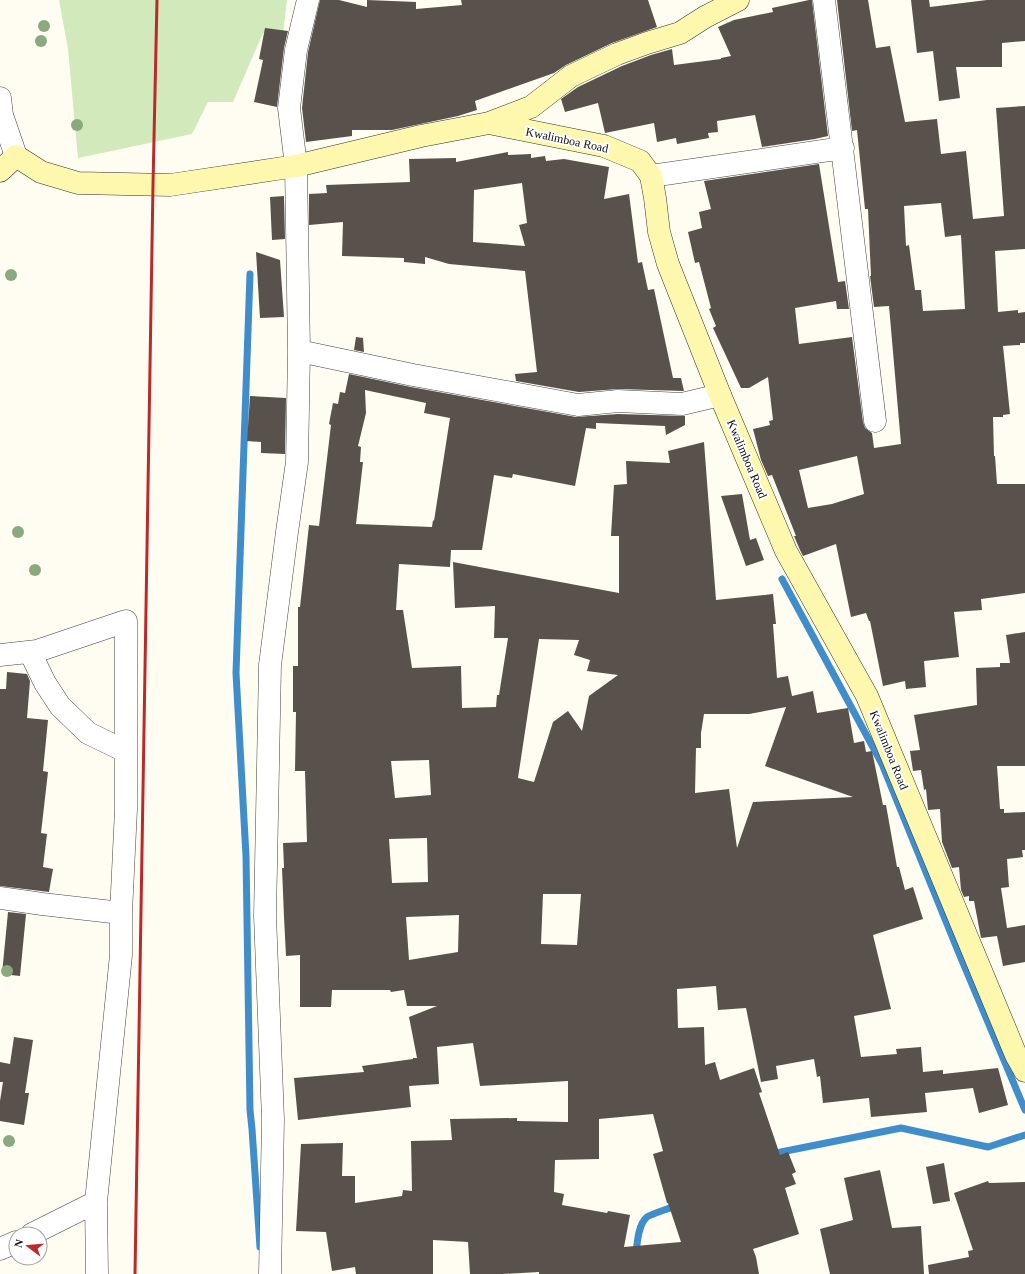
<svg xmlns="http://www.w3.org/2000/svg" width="1025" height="1274" font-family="'Times New Roman',serif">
<rect width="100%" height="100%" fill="#fffdf2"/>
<path fill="#d1e9bb" d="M 59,0 L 287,0 L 283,34 L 263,33 L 233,102 L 208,102 L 192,134 L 78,158 L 68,49 Z"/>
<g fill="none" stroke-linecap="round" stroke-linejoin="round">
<path stroke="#408dcb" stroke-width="7" d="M 250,274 L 236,673 L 246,856 L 250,1110 L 252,1129 L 260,1247
M 782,579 L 882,764 L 958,951 L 1025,1110
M 771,1154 L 901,1128 L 988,1147 L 1025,1135
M 636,1254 C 637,1244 638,1224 647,1217 C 651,1214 671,1208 677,1205"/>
</g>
<path fill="#58514c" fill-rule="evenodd" d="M 320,0 L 339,0 L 367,7 L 367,0 L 416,2 L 416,9 L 462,5 L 461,0 L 648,0 L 657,27 L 612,43 L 566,65 L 554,73 L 475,101 L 477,110 L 458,116 L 392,130 L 352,130 L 352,136 L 306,142 L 302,108 L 308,52 Z
M 809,0 L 812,0 L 828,136 L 815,139 L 762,147 L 755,115 L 717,121 L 718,132 L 708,133 L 709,138 L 677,144 L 676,138 L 657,142 L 654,123 L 605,133 L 598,103 L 565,112 L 561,99 L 578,87 L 622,66 L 651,55 L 672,49 L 674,65 L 721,59 L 721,58 L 731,56 L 718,27 L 734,20 L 773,12 L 772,8 Z
M 837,0 L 868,0 L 876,48 L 890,46 L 905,122 L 937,119 L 941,154 L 966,151 L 973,219 L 1004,216 L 996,108 L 1025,106 L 1025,249 L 995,251 L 998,312 L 1018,310 L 1018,313 L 1025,312 L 1025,343 L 1020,343 L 1020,345 L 1003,346 L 1010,414 L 1003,415 L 1003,417 L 993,417 L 994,456 L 995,456 L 997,484 L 1025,484 L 1025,593 L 981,599 L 982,610 L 954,612 L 959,657 L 924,661 L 926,687 L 906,689 L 905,681 L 883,686 L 870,621 L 869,621 L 866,613 L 851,617 L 836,544 L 803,556 L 800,550 L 794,536 L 796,536 L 772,475 L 768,476 L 761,460 L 753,429 L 770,425 L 769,421 L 773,420 L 768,377 L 749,388 L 741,388 L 713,328 L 716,326 L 709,309 L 711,308 L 699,262 L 695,263 L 688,232 L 702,228 L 699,212 L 711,209 L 704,181 L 819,164 L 838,282 L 845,281 L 849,309 L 837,309 L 836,301 L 795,308 L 799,344 L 852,337 L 863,422 L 865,428 L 872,433 L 874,448 L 901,444 L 889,306 L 874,307 L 870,276 L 871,276 L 868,209 L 865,209 L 857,130 L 852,131 ZM 941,203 L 945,237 L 961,235 L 965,309 L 923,311 L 921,290 L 915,290 L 909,245 L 906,246 L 904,206 ZM 857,456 L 864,494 L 832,504 L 808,508 L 799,470 Z
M 911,0 L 929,0 L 930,7 L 987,0 L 1025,0 L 1025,41 L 1002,43 L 1002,67 L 956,67 L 960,98 L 939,101 L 933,51 L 917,53 Z
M 265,28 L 288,31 L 284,48 L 277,107 L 254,102 L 263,60 L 259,59 Z
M 508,152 L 508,155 L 531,154 L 531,158 L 545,156 L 546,161 L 564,159 L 609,167 L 604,199 L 629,194 L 638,263 L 642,262 L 648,290 L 654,289 L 673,378 L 681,378 L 684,391 L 618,389 L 579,392 L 516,381 L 515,374 L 537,372 L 525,271 L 449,264 L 425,257 L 425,264 L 404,262 L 404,258 L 342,256 L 343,222 L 309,225 L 309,194 L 327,193 L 326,185 L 410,182 L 409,159 L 456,158 L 456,162 ZM 522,183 L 527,223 L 519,225 L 525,246 L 473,242 L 474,190 Z
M 284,196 L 285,239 L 272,240 L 270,197 Z
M 256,252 L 280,260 L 284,317 L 260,318 Z
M 356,337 L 363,338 L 364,352 L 354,350 Z
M 349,374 L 411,387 L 576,417 L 618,414 L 685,416 L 685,425 L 666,435 L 665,426 L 596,423 L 596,429 L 586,428 L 575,486 L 513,474 L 512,478 L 494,475 L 482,550 L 451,550 L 450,567 L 399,564 L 396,610 L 403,610 L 412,668 L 461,666 L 462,708 L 496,707 L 497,695 L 499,695 L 508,638 L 494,638 L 495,606 L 455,608 L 453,562 L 619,593 L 619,536 L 611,536 L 614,485 L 627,484 L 626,461 L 670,463 L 668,451 L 704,442 L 716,600 L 773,594 L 776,624 L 773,624 L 777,678 L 788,676 L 792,696 L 813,691 L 817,713 L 848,708 L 854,743 L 864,741 L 866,752 L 872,751 L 883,805 L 886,805 L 897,867 L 899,867 L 905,890 L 913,887 L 923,919 L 873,935 L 891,1009 L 854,1016 L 861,1057 L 897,1054 L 896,1049 L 921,1047 L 923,1072 L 943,1070 L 943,1074 L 998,1068 L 1008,1105 L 979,1113 L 973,1088 L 925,1093 L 927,1112 L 871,1117 L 869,1098 L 823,1103 L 820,1076 L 817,1077 L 814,1059 L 776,1066 L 778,1079 L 761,1082 L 746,1008 L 718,1010 L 716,986 L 677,989 L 678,1028 L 704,1027 L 705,1065 L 715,1062 L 720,1080 L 754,1068 L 762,1092 L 759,1093 L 780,1155 L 788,1152 L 796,1172 L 792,1174 L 796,1184 L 785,1188 L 799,1234 L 753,1249 L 756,1257 L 759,1274 L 539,1274 L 539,1272 L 502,1274 L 470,1274 L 468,1242 L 433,1240 L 433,1274 L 356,1274 L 355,1267 L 332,1271 L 326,1232 L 296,1231 L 301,1144 L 343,1143 L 342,1176 L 355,1176 L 355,1203 L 402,1196 L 403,1190 L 412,1191 L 411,1141 L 452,1140 L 450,1119 L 517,1118 L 517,1121 L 568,1122 L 568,1081 L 480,1086 L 473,1043 L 437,1047 L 439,1084 L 409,1086 L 411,1107 L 298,1120 L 294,1078 L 364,1072 L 362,1066 L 413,1059 L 413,1058 L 417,1058 L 409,1017 L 437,1006 L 407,1006 L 404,990 L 391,992 L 390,990 L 332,990 L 331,1007 L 300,1007 L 300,955 L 286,956 L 284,917 L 282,868 L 284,868 L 283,843 L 307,842 L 305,771 L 295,771 L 296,712 L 293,712 L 293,666 L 298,666 L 298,607 L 300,607 L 309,525 L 319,526 L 331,425 L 329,424 L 333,403 L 338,404 L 340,392 L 345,393 ZM 365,390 L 426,403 L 424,413 L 450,418 L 434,521 L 433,520 L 432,527 L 356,524 L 363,462 L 360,462 L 361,447 L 358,446 L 366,413 ZM 539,639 L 579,640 L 574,655 L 590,660 L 587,671 L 618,675 L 589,696 L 582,731 L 568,711 L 553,722 L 534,782 L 518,778 ZM 786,707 L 765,766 L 853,797 L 753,802 L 737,848 L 729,789 L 695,793 L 696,748 L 701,748 L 701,733 L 704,714 L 749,714 ZM 429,760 L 431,795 L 395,798 L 391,761 ZM 427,838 L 428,882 L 392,883 L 389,839 ZM 543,894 L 581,894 L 577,945 L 541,944 ZM 459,915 L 458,952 L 409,960 L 406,917 ZM 653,1114 L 663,1151 L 653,1154 L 667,1203 L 668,1203 L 681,1242 L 624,1247 L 630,1215 L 608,1211 L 607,1213 L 562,1205 L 564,1194 L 554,1192 L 555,1160 L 599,1159 L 599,1119 Z
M 250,396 L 286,398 L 285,454 L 261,453 L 261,442 L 247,441 Z
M 742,494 L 750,540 L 756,538 L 764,560 L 746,566 L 721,496 Z
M 1025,632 L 1025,766 L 997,766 L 1000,809 L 1004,809 L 1004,813 L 1025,812 L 1025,850 L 1022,850 L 1023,857 L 1007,859 L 1009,887 L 1001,888 L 1007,928 L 1025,925 L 1025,962 L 1003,966 L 997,936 L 981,938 L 974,901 L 969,901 L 969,896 L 964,897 L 961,890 L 959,867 L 952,868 L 942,842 L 940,809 L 928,810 L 926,789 L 924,790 L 921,770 L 913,771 L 910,751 L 920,750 L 914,715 L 977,705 L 976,668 L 1000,667 L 1000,663 L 1010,663 L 1006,635 Z
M 7,672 L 27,674 L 30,681 L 27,718 L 48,720 L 43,771 L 48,772 L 41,833 L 47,834 L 43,867 L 53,869 L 49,892 L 0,886 L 0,689 L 6,689 Z
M 8,912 L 26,914 L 20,976 L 2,974 Z
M 14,1037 L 33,1040 L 25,1093 L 29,1093 L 24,1125 L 0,1121 L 0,1101 L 3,1082 L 0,1082 L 0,1062 L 10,1064 Z
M 944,1163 L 950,1201 L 933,1204 L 926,1167 Z
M 880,1170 L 892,1228 L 921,1226 L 924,1274 L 830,1274 L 820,1229 L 853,1220 L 844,1178 Z
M 988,1181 L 989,1183 L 1025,1182 L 1025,1274 L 929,1274 L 928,1265 L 969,1257 L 968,1251 L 973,1250 L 954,1193 Z"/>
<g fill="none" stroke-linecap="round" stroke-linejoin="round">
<defs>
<path id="street" d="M 824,0 L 875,421
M 0,98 L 2,115 L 16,156
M 651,176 L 843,148
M 299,351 L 413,375 L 578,405 L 618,401 L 682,404 L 720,395
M 30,652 L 45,683 L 60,706 L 88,733 L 125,751
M 0,655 L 37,651 L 126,621 L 126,809 L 121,913 L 121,955 L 96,1202 L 97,1274
M 0,898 L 42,904 L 121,913
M 32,1234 L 96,1202
M 0,1249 L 16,1242
M 270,1274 L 273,1119 L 265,916 L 270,665 L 287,532 L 297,462 L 299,351 L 296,166 L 289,108 L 296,50 L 308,0"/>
<path id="secondary" d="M 489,123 L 531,107 L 571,76 L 617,54 L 647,43 L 680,33 L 705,17 L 738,0
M 0,171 L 16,156 L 41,172 L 78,183 L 170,185 L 296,166 L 421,136 L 489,123 L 604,146 L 640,161 L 651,176 L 655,198 L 659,232 L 668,264 L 720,395 L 786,551 L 867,696 L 1016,1055 L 1025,1071"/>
</defs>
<use href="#street" stroke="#424242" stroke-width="23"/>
<use href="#secondary" stroke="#313131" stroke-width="23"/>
<use href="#street" stroke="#fff" stroke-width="22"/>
<use href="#secondary" stroke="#fdf8ae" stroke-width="22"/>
<path stroke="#bd292a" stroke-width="3" d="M 135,1274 L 153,185 L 157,0"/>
</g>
<g fill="#8aaa7e">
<circle cx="44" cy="26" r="6"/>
<circle cx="41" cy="41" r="6"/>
<circle cx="77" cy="125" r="6"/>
<circle cx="11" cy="275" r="6"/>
<circle cx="18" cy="532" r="6"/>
<circle cx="35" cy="570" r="6"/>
<circle cx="7" cy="971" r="6"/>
<circle cx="9" cy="1141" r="6"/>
</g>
<g text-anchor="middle" stroke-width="4" stroke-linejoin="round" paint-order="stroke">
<g font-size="12" fill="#0f0f0f" stroke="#fff">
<text transform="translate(567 140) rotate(12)" y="4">Kwalimboa Road</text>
<text transform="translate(747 459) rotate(67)" y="4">Kwalimboa Road</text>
<text transform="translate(889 750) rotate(68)" y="4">Kwalimboa Road</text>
</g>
</g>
<g transform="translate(28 1246) rotate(286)"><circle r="19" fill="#ffffff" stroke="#9f9f9f"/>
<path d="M0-3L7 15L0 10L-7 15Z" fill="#bd292a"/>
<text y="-6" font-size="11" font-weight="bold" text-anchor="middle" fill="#0f0f0f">N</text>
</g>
</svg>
